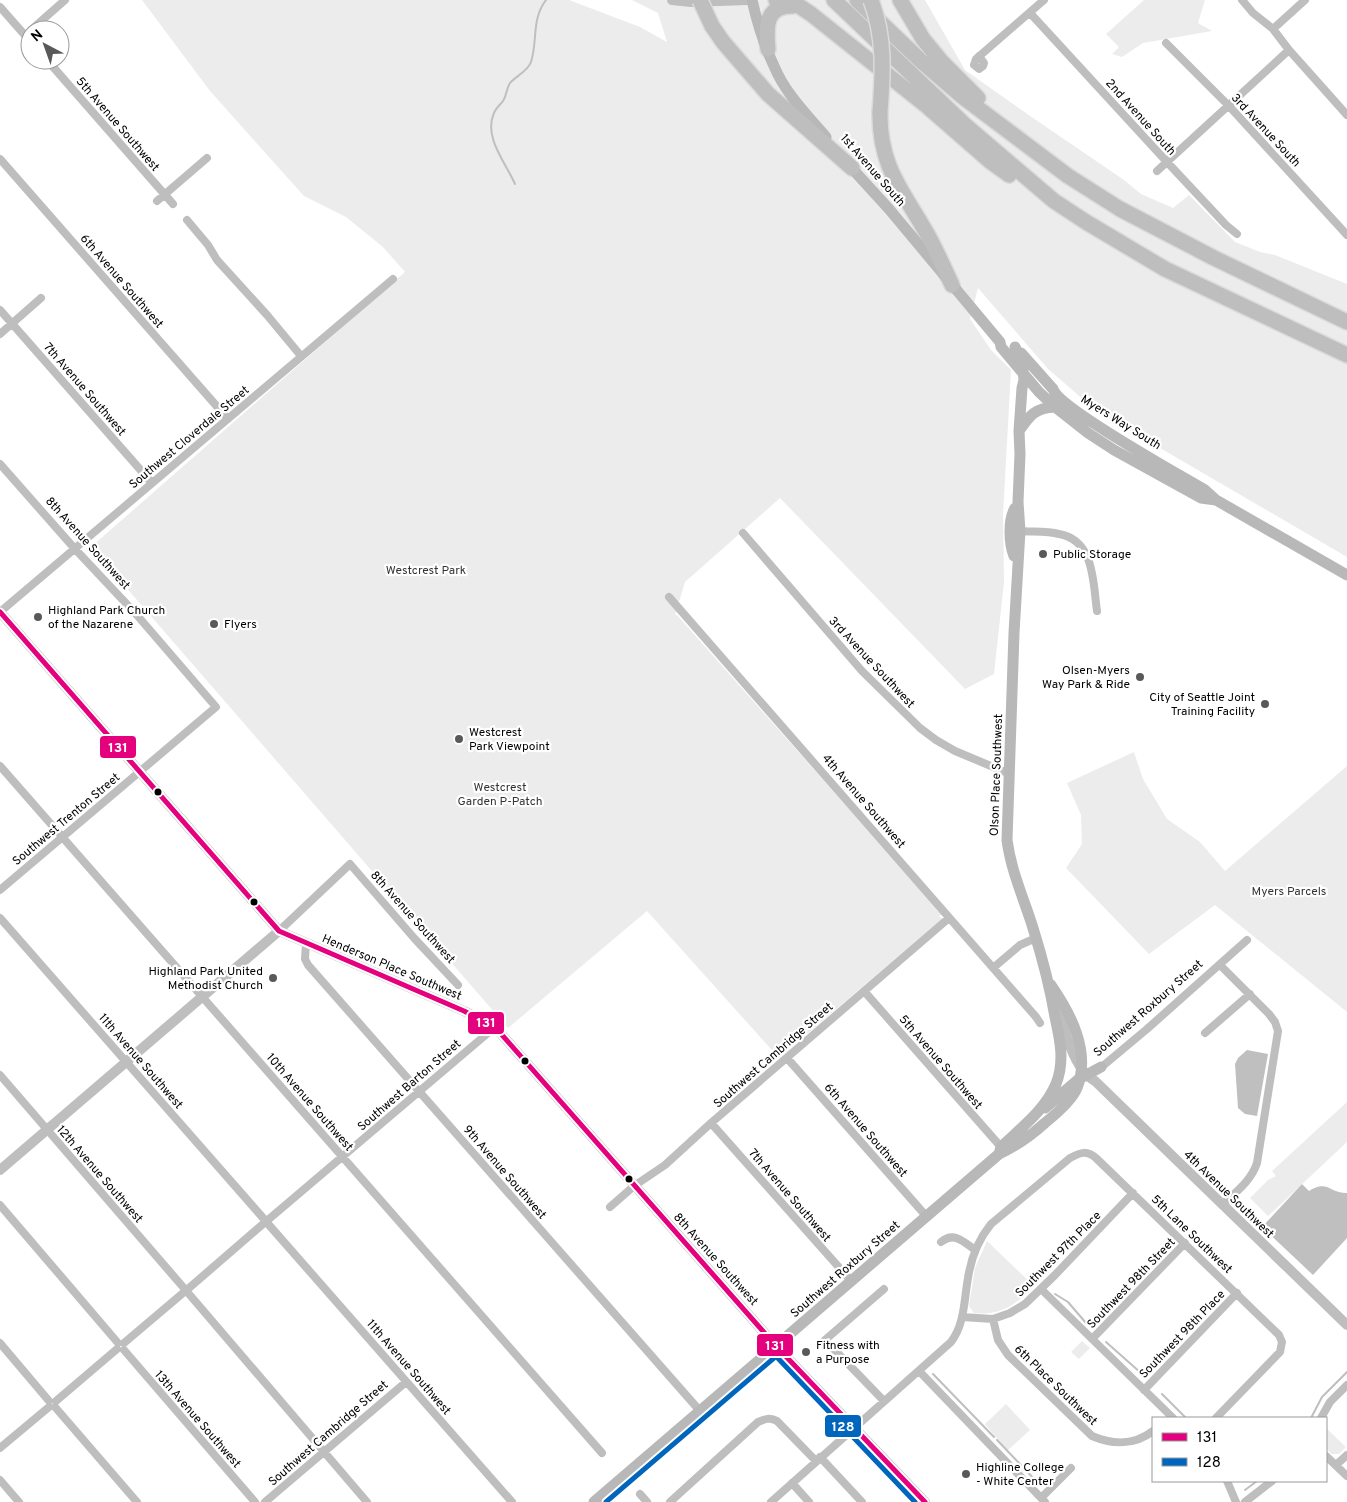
<svg xmlns="http://www.w3.org/2000/svg" width="1347" height="1502" font-family="Overpass,sans-serif">
<rect width="100%" height="100%" fill="#fff"/>
<path fill="#ececec" d="M 142,0 L 569,0 L 640,27 L 667,42 L 658,13 L 632,0 L 925,0 L 965,70 L 1033,118 L 1124,180 L 1141,194 L 1173,208 L 1189,195 L 1235,242 L 1260,252 L 1275,255 L 1347,284 L 1347,557 L 1112,420 L 1084,400 L 1048,369 L 978,288 L 970,319 L 991,350 L 1011,370 L 1003,515 L 1004,582 L 994,674 L 965,689 L 780,498 L 685,582 L 675,615 L 677,615 L 942,914 L 939,916 L 942,919 L 779,1058 L 647,911 L 508,1028 L 91,547 L 405,272 L 383,247 L 346,217 L 304,196 L 210,91 Z
M 1144,0 L 1205,0 L 1198,23 L 1212,31 L 1143,43 L 1122,57 L 1112,54 L 1119,47 L 1106,34 Z
M 1134,752 L 1143,779 L 1167,819 L 1200,842 L 1225,871 L 1347,766 L 1347,1012 L 1215,905 L 1149,954 L 1066,868 L 1082,844 L 1081,815 L 1067,783 Z
M 1347,1102 L 1347,1142 L 1268,1216 L 1250,1198 L 1268,1180 L 1276,1176 L 1272,1171 Z
M 987,1241 L 1034,1286 C 1015,1305 1001,1316 974,1313 L 969,1306 L 975,1268 Z
M 1082,1341 L 1090,1348 L 1079,1359 L 1071,1352 Z
M 1006,1404 L 1030,1430 L 1007,1451 L 985,1424 Z
M 1326,1428 L 1346,1447 L 1339,1454 L 1332,1454 L 1326,1449 Z"/>
<path fill="#bfbfbf" d="M 1247,1050 L 1268,1054 L 1257,1116 L 1245,1114 L 1238,1108 L 1235,1064 L 1238,1058 Z
M 1302,1184 L 1309,1191 C 1328,1179 1329,1193 1347,1193 L 1347,1238 L 1313,1275 L 1262,1227 Z"/>
<g fill="none" stroke-linecap="round" stroke-linejoin="round">
<path stroke="#bfbfbf" stroke-width="2" d="M 515,184 C 506,163 483,137 494,113 C 496,108 500,105 503,101 C 507,95 506,89 510,83 C 516,76 528,71 531,62 C 538,40 531,20 546,0
M 1055,1294 L 1068,1302 L 1086,1323
M 1106,1342 L 1141,1373
M 933,1374 L 994,1437
M 1162,1394 L 1186,1418
M 1311,1418 L 1322,1397 L 1347,1372
M 997,1440 L 1038,1483
M 1245,1490 L 1257,1481"/>
<defs>
<path id="motorway" d="M 776,0 L 793,2 L 811,14 L 928,107 L 991,162 L 1009,175
M 834,0 L 965,125 L 1054,201 L 1086,222 L 1165,269 L 1347,355
M 857,0 L 921,61 L 963,97 L 1068,176 L 1120,209 L 1214,258 L 1347,322
M 900,0 L 923,39 L 941,61 L 978,98
M 712,26 L 723,42 L 768,94 L 852,168
M 768,49 C 766,27 765,5 793,6
M 880,112 C 879,169 905,193 930,239 C 938,254 945,270 952,285"/>
</defs>
<use href="#motorway" stroke="#dbdbdb" stroke-width="18"/>
<path stroke="#bebebe" stroke-width="8" d="M 1242,0 L 1253,13 L 1273,29 L 1289,50 L 1347,115
M 0,7 L 30,41
M 1030,13 L 1167,162 L 1226,225 L 1237,234
M 1273,29 L 1305,0
M 31,30 L 65,0
M 1166,43 L 1229,106 L 1347,235
M 979,56 L 984,63 L 983,66 L 979,69 L 974,65 L 976,59 L 1044,0
M 47,60 L 173,204
M 0,159 L 228,419
M 1157,171 L 1289,50
M 157,201 L 207,158
M 187,220 L 208,245 L 217,260 L 267,315 L 301,356
M 0,310 L 152,483
M 0,334 L 41,298
M 0,464 L 75,549 L 136,614 L 216,707 L 0,890
M 1020,531 C 1033,532 1047,531 1059,534 C 1095,540 1093,584 1097,611
M 743,533 L 862,671 L 920,728 L 936,740 L 955,751 L 1010,774
M 669,597 L 1036,1017 L 1040,1023
M 0,612 L 393,279
M 0,766 L 602,1453
M 0,918 L 264,1219
M 279,931 L 350,864 L 414,938 L 458,985
M 306,943 L 305,959 L 308,965 L 700,1411
M 1220,965 L 1269,1014 L 1275,1022 L 1278,1031 L 1257,1163 C 1251,1181 1236,1192 1222,1205
M 993,968 L 1020,945 L 1036,938
M 864,991 L 1001,1147
M 1205,1033 L 1250,994
M 787,1058 L 927,1217
M 1098,1070 L 1147,1029 L 1247,940
M 0,1075 L 183,1287
M 711,1123 L 852,1282
M 0,1205 L 118,1343
M 610,1207 L 634,1186 L 665,1165 L 711,1123 L 949,918
M 269,1219 L 495,1027
M 269,1225 L 512,1502
M 941,1242 C 954,1231 964,1242 975,1250
M 189,1288 L 263,1224
M 1041,1289 L 1173,1418
M 189,1294 L 367,1502
M 962,1317 L 993,1319 L 1010,1313 L 1025,1304 L 1055,1275 L 1133,1193
M 993,1319 L 998,1340 L 1008,1355 L 1092,1436 C 1113,1445 1135,1445 1153,1431
M 1092,1339 L 1185,1243
M 0,1343 L 49,1401
M 124,1343 L 183,1293
M 124,1350 L 255,1502
M 919,1371 L 1045,1502
M 1144,1390 L 1237,1293
M 56,1401 L 117,1349
M 884,1401 L 825,1340 L 884,1289
M 55,1407 L 137,1502
M 1321,1418 L 1330,1402 L 1347,1385
M 0,1448 L 49,1407
M 1326,1456 L 1347,1476
M 820,1457 L 862,1502
M 1336,1465 L 1347,1455
M 0,1480 L 19,1502
M 1227,1481 L 1236,1502
M 792,1483 L 809,1502
M 640,1494 L 647,1502
M 1041,1498 L 1071,1468
M 265,1502 L 406,1382
M 670,1502 L 758,1422 C 765,1419 770,1417 777,1421 L 816,1461
M 771,1502 L 951,1342 C 965,1324 964,1299 968,1278 C 971,1258 978,1240 991,1224 L 1070,1158 C 1081,1152 1087,1150 1097,1159 L 1279,1335 L 1282,1342 L 1280,1352 L 1216,1418
M 1245,1502 L 1272,1481"/>
<path stroke="#bebebe" stroke-width="10" d="M 672,0 L 691,2 L 747,0
M 0,612 L 279,931 L 464,1011 L 495,1027 L 776,1346 L 925,1502
M 1056,1002 C 1064,1025 1072,1069 1095,1081 L 1347,1325
M 0,1170 L 279,931"/>
<path stroke="#b8b8b8" stroke-width="11" d="M 752,0 C 757,22 764,45 774,66 C 785,93 807,115 826,137
M 847,163 L 889,209 L 1000,342 L 1001,347 L 1039,392 L 1055,407 L 1088,433 L 1114,450 L 1201,498 L 1216,500
M 1021,353 L 1053,389 C 1060,409 1180,475 1205,490 L 1216,500 L 1347,575
M 1019,431 C 1030,415 1035,408 1055,407
M 1014,556 C 1009,543 1008,520 1015,508
M 1045,1108 L 1079,1079 L 1101,1067
M 999,1154 L 1001,1147 C 1021,1128 1045,1110 1056,1084 C 1065,1061 1060,1040 1055,1017 C 1050,987 1042,957 1033,928 C 1024,899 1011,871 1007,840 L 1014,633 L 1020,531 L 1018,502 L 1020,454 L 1019,431 L 1022,388 L 1024,380 L 1022,361 L 1015,347
M 594,1502 L 999,1154 C 1016,1146 1032,1135 1046,1122 C 1056,1114 1072,1100 1077,1088 C 1091,1052 1071,1014 1051,985"/>
<use href="#motorway" stroke="#bebebe" stroke-width="15"/>
<defs>
<path id="motorway-bridge" d="M 700,0 L 712,26
M 871,0 C 885,37 883,73 880,112"/>
</defs>
<use href="#motorway-bridge" stroke="#dbdbdb" stroke-width="18" stroke-linecap="butt"/>
<use href="#motorway-bridge" stroke="#bebebe" stroke-width="15"/>
<defs>
<path id="bus-1" d="M 0,612 L 279,931 L 464,1011 L 495,1027 L 776,1346 L 925,1502"/>
<path id="bus-2" d="M 771,1351 L 915,1502
M 606,1502 L 781,1352"/>
</defs>
<use href="#bus-1" stroke="#fff" stroke-width="9"/>
<use href="#bus-2" stroke="#fff" stroke-width="9"/>
<use href="#bus-1" stroke="#e5007d" stroke-width="5"/>
<use href="#bus-2" stroke="#0065bd" stroke-width="5"/>
</g>
<g fill="#595959" stroke="#fff" stroke-width="2">
<circle cx="1043" cy="554" r="5"/>
<circle cx="38" cy="617" r="5"/>
<circle cx="214" cy="624" r="5"/>
<circle cx="1140" cy="677" r="5"/>
<circle cx="1265" cy="704" r="5"/>
<circle cx="459" cy="739" r="5"/>
<circle cx="273" cy="978" r="5"/>
<circle cx="806" cy="1352" r="5"/>
<circle cx="966" cy="1474" r="5"/>
</g>
<g fill="#000" stroke="#fff" stroke-width="2">
<circle cx="158" cy="792" r="4.5"/>
<circle cx="254" cy="902" r="4.5"/>
<circle cx="525" cy="1061" r="4.5"/>
<circle cx="629" cy="1179" r="4.5"/>
</g>
<g text-anchor="middle" stroke-width="4.5" stroke-linejoin="round" paint-order="stroke">
<g font-size="12" fill="#000" stroke="#fff">
<text transform="translate(1141 117) rotate(48)" y="4">2nd Avenue South</text>
<text transform="translate(118 124) rotate(49)" y="4">5th Avenue Southwest</text>
<text transform="translate(1266 130) rotate(47)" y="4">3rd Avenue South</text>
<text transform="translate(873 170) rotate(49)" y="4">1st Avenue South</text>
<text transform="translate(122 281) rotate(49)" y="4">6th Avenue Southwest</text>
<text transform="translate(85 389) rotate(49)" y="4">7th Avenue Southwest</text>
<text transform="translate(1121 422) rotate(32)" y="4">Myers Way South</text>
<text transform="translate(189 437) rotate(-40)" y="4">Southwest Cloverdale Street</text>
<text transform="translate(88 543) rotate(48)" y="4">8th Avenue Southwest</text>
<text transform="translate(872 662) rotate(47)" y="4">3rd Avenue Southwest</text>
<text transform="translate(996 775) rotate(-88)" y="4">Olson Place Southwest</text>
<text transform="translate(864 801) rotate(49)" y="4">4th Avenue Southwest</text>
<text transform="translate(66 819) rotate(-40)" y="4">Southwest Trenton Street</text>
<text transform="translate(413 917) rotate(48)" y="4">8th Avenue Southwest</text>
<text transform="translate(392 967) rotate(23)" y="4">Henderson Place Southwest</text>
<text transform="translate(1148 1008) rotate(-41)" y="4">Southwest Roxbury Street</text>
<text transform="translate(773 1055) rotate(-41)" y="4">Southwest Cambridge Street</text>
<text transform="translate(141 1061) rotate(49)" y="4">11th Avenue Southwest</text>
<text transform="translate(941 1062) rotate(49)" y="4">5th Avenue Southwest</text>
<text transform="translate(409 1085) rotate(-41)" y="4">Southwest Barton Street</text>
<text transform="translate(310 1102) rotate(49)" y="4">10th Avenue Southwest</text>
<text transform="translate(866 1130) rotate(49)" y="4">6th Avenue Southwest</text>
<text transform="translate(505 1172) rotate(49)" y="4">9th Avenue Southwest</text>
<text transform="translate(100 1174) rotate(49)" y="4">12th Avenue Southwest</text>
<text transform="translate(1229 1194) rotate(44)" y="4">4th Avenue Southwest</text>
<text transform="translate(790 1195) rotate(49)" y="4">7th Avenue Southwest</text>
<text transform="translate(1192 1234) rotate(44)" y="4">5th Lane Southwest</text>
<text transform="translate(1058 1254) rotate(-45)" y="4">Southwest 97th Place</text>
<text transform="translate(716 1259) rotate(48)" y="4">8th Avenue Southwest</text>
<text transform="translate(845 1269) rotate(-41)" y="4">Southwest Roxbury Street</text>
<text transform="translate(1131 1283) rotate(-46)" y="4">Southwest 98th Street</text>
<text transform="translate(1182 1334) rotate(-46)" y="4">Southwest 98th Place</text>
<text transform="translate(409 1367) rotate(49)" y="4">11th Avenue Southwest</text>
<text transform="translate(1056 1385) rotate(44)" y="4">6th Place Southwest</text>
<text transform="translate(198 1419) rotate(49)" y="4">13th Avenue Southwest</text>
<text transform="translate(328 1433) rotate(-41)" y="4">Southwest Cambridge Street</text>
</g>
<g font-size="12" fill="#000" stroke="#fff" text-anchor="start">
<text x="1053" y="558">Public Storage</text>
<text x="48" y="614">Highland Park Church<tspan x="48" dy="14">of the Nazarene</tspan></text>
<text x="224" y="628">Flyers</text>
<text x="1130" y="674" text-anchor="end">Olsen-Myers<tspan x="1130" dy="14">Way Park &amp; Ride</tspan></text>
<text x="1255" y="701" text-anchor="end">City of Seattle Joint<tspan x="1255" dy="14">Training Facility</tspan></text>
<text x="469" y="736">Westcrest<tspan x="469" dy="14">Park Viewpoint</tspan></text>
<text x="263" y="975" text-anchor="end">Highland Park United<tspan x="263" dy="14">Methodist Church</tspan></text>
<text x="816" y="1349">Fitness with<tspan x="816" dy="14">a Purpose</tspan></text>
<text x="976" y="1471">Highline College<tspan x="976" dy="14">- White Center</tspan></text>
</g>
<g font-size="12" fill="#333" stroke="#fff">
<text x="426" y="574">Westcrest Park</text>
<text x="500" y="791">Westcrest<tspan x="500" dy="14">Garden P-Patch</tspan></text>
<text x="1289" y="895">Myers Parcels</text>
</g>
</g>
<g stroke="#fff" stroke-width="2">
<rect x="99" y="735" width="38" height="24" rx="5" fill="#e5007d"/>
<rect x="467" y="1011" width="38" height="24" rx="5" fill="#e5007d"/>
<rect x="756" y="1333" width="38" height="24" rx="5" fill="#e5007d"/>
<rect x="824" y="1414" width="38" height="24" rx="5" fill="#0065bd"/>
</g>
<g font-size="14" text-anchor="middle" font-weight="bold" fill="#fff">
<text x="118" y="752">131</text>
<text x="486" y="1027">131</text>
<text x="775" y="1350">131</text>
<text x="843" y="1431">128</text>
</g>
<rect x="1152" y="1417" width="175" height="65" fill="#ffffff" stroke="#999999"/>
<rect x="1162" y="1433" width="25" height="8" fill="#e5007d" stroke="#999999"/>
<text x="1197" y="1442" font-size="15" fill="#000000">131</text>
<rect x="1162" y="1458" width="25" height="8" fill="#0065bd" stroke="#999999"/>
<text x="1197" y="1467" font-size="15" fill="#000000">128</text>
<g transform="translate(45 45) rotate(319)"><circle r="24" fill="#ffffff" stroke="#999999"/>
<path d="M0-4L9 19L0 12L-9 19Z" fill="#595959"/>
<text y="-8" font-size="14" font-weight="bold" text-anchor="middle" fill="#000000">N</text>
</g>
</svg>
